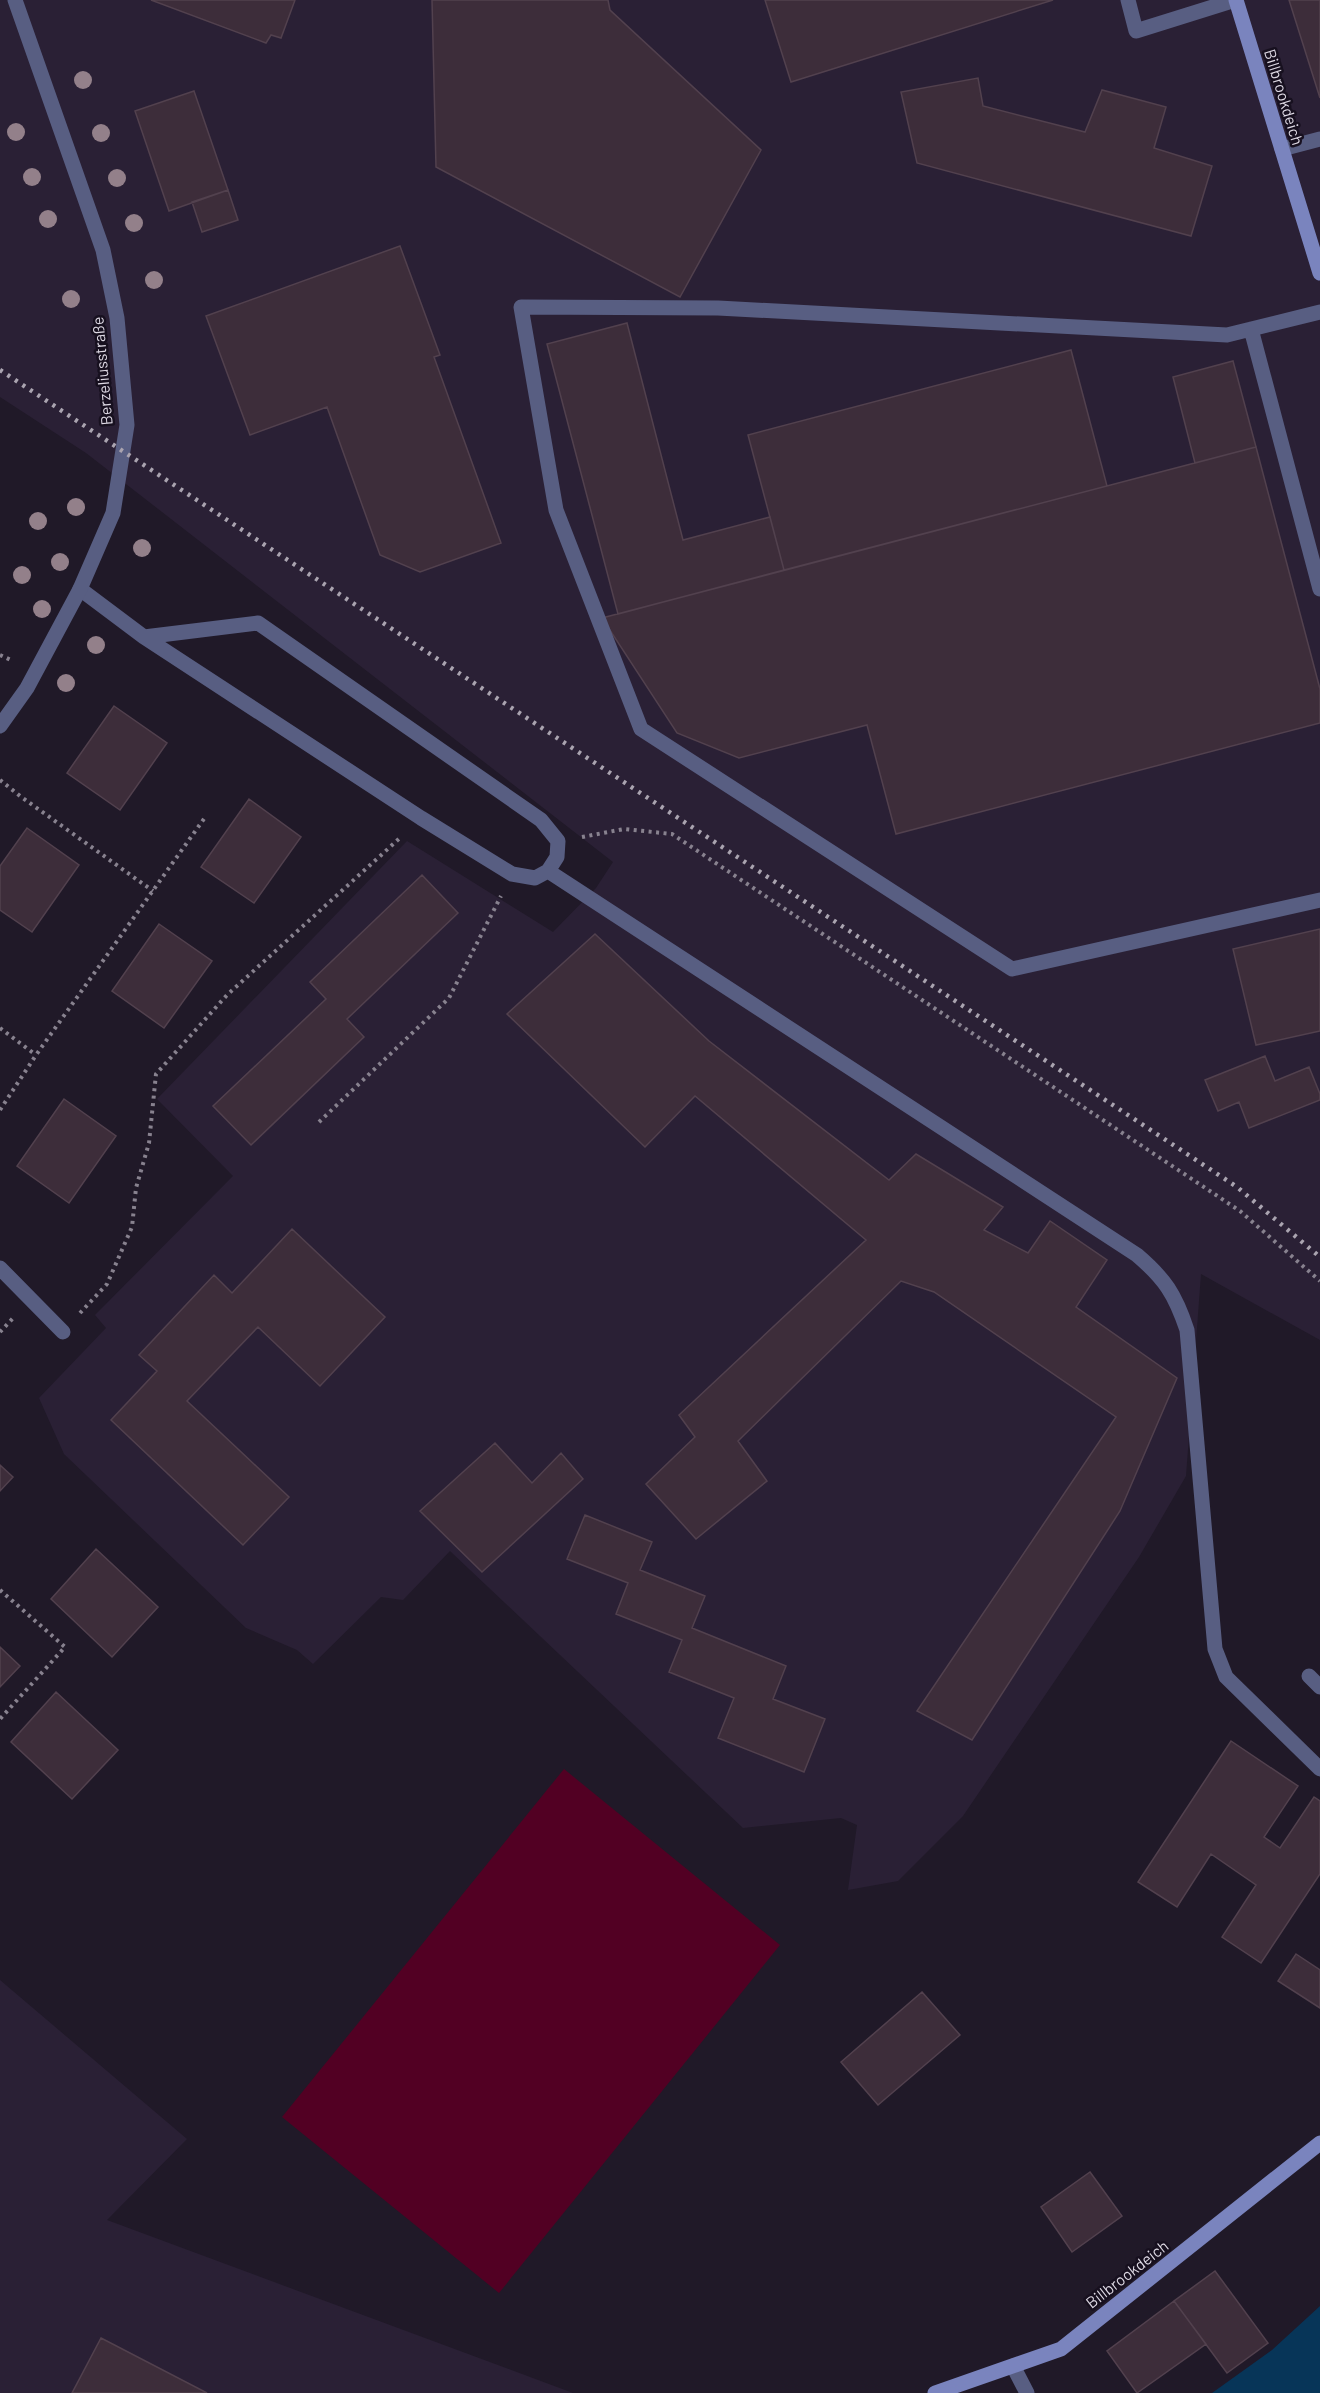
<svg xmlns="http://www.w3.org/2000/svg" width="1320" height="2393" font-family="Barlow,sans-serif">
<rect width="100%" height="100%" fill="#201928"/>
<path fill="#2a2035" d="M 0,0 L 1320,0 L 1320,1340 L 1201,1274 L 1186,1476 L 1139,1557 L 963,1816 L 898,1881 L 848,1890 L 857,1825 L 841,1818 L 743,1828 L 450,1551 L 403,1600 L 381,1597 L 313,1664 L 297,1650 L 246,1628 L 64,1454 L 39,1398 L 106,1328 L 95,1315 L 233,1176 L 157,1099 L 407,841 L 553,932 L 596,888 L 613,862 L 86,453 L 0,397 Z
M 0,1980 L 187,2139 L 107,2220 L 573,2393 L 0,2393 Z"/>
<path fill="#520023" d="M 564,1769 L 780,1945 L 499,2293 L 282,2117 Z"/>
<path fill="#073558" d="M 1320,2306 L 1320,2393 L 1212,2393 L 1272,2350 Z"/>
<path fill="#3d2d3a" stroke="#52414e" stroke-width="1.5" d="M 151,0 L 295,0 L 281,38 L 271,35 L 266,43 Z
M 432,0 L 608,0 L 610,10 L 761,150 L 680,297 L 436,167 Z
M 765,0 L 1053,0 L 791,82 Z
M 1289,0 L 1320,0 L 1320,98 Z
M 978,78 L 983,106 L 1085,132 L 1102,90 L 1166,107 L 1154,148 L 1212,166 L 1191,236 L 917,163 L 901,92 Z
M 194,91 L 228,190 L 169,211 L 135,111 Z
M 228,190 L 238,220 L 202,232 L 192,202 Z
M 400,246 L 440,355 L 434,357 L 501,543 L 420,572 L 380,555 L 327,407 L 250,435 L 206,316 Z
M 627,323 L 683,540 L 770,517 L 784,570 L 618,614 L 547,344 Z
M 1071,350 L 1107,486 L 784,570 L 748,435 Z
M 1233,361 L 1256,447 L 1195,463 L 1173,377 Z
M 1256,447 L 1320,689 L 1320,723 L 896,834 L 867,725 L 739,758 L 677,733 L 602,618 Z
M 114,706 L 167,743 L 120,810 L 67,773 Z
M 249,799 L 301,837 L 254,903 L 201,867 Z
M 27,828 L 79,865 L 32,932 L 0,910 L 0,866 Z
M 422,875 L 458,913 L 347,1019 L 364,1037 L 251,1145 L 213,1106 L 326,999 L 310,982 Z
M 159,924 L 212,961 L 164,1028 L 112,991 Z
M 1320,929 L 1320,1031 L 1256,1045 L 1233,949 Z
M 595,934 L 709,1041 L 889,1180 L 916,1154 L 1003,1207 L 984,1230 L 1028,1253 L 1050,1221 L 1107,1260 L 1076,1307 L 1177,1378 L 1120,1511 L 972,1740 L 917,1711 L 1116,1417 L 934,1292 L 901,1281 L 738,1441 L 767,1481 L 696,1539 L 646,1484 L 695,1437 L 679,1415 L 866,1240 L 695,1096 L 645,1147 L 507,1014 Z
M 1265,1056 L 1275,1081 L 1309,1067 L 1320,1094 L 1320,1100 L 1249,1128 L 1239,1102 L 1218,1111 L 1205,1080 Z
M 64,1099 L 116,1136 L 69,1203 L 17,1166 Z
M 292,1229 L 385,1317 L 320,1386 L 258,1327 L 187,1401 L 289,1497 L 243,1545 L 111,1420 L 157,1371 L 139,1355 L 214,1275 L 232,1293 Z
M 495,1443 L 532,1483 L 561,1453 L 583,1479 L 482,1572 L 420,1511 Z
M 0,1465 L 13,1477 L 0,1491 Z
M 585,1515 L 652,1542 L 640,1570 L 705,1596 L 692,1628 L 786,1666 L 773,1699 L 825,1719 L 804,1772 L 718,1738 L 734,1698 L 669,1672 L 682,1640 L 616,1614 L 628,1583 L 567,1559 Z
M 96,1549 L 158,1607 L 112,1657 L 51,1599 Z
M 0,1647 L 20,1666 L 0,1687 Z
M 56,1692 L 118,1750 L 72,1799 L 11,1742 Z
M 1231,1741 L 1298,1786 L 1264,1837 L 1280,1848 L 1314,1797 L 1320,1801 L 1320,1874 L 1261,1963 L 1222,1937 L 1256,1885 L 1211,1854 L 1177,1907 L 1138,1882 Z
M 1296,1954 L 1320,1970 L 1320,2008 L 1278,1981 Z
M 922,1992 L 960,2035 L 878,2105 L 841,2062 Z
M 1090,2172 L 1122,2216 L 1072,2252 L 1041,2207 Z
M 1215,2271 L 1268,2343 L 1227,2373 L 1174,2301 Z
M 1174,2301 L 1206,2344 L 1137,2393 L 1107,2351 Z
M 101,2338 L 207,2393 L 72,2393 Z"/>
<g fill="none" stroke-linecap="round" stroke-linejoin="round">
<path stroke="#88828f" stroke-width="4" stroke-dasharray="3 4.5" stroke-linecap="butt" d="M 0,655 L 13,661
M 0,780 L 20,796 L 153,891
M 582,837 L 624,829 L 672,834 L 1240,1211 L 1320,1281
M 0,1028 L 36,1055
M 0,1110 L 36,1055 L 206,816
M 319,1122 L 449,998 L 501,896
M 80,1313 L 107,1284 L 132,1227 L 136,1188 L 149,1143 L 156,1074 L 227,995 L 401,837
M 0,1332 L 14,1317
M 0,1590 L 65,1647 L 0,1719"/>
<path stroke="#585e82" stroke-width="15" d="M 1128,0 L 1136,31 L 1235,0
M 1282,149 L 1320,139
M 1320,312 L 1227,335 L 718,308 L 521,307 L 556,510 L 641,729 L 1012,969 L 1320,900
M 1251,329 L 1320,589
M 80,589 L 144,637 L 421,818 L 512,874 L 535,878 L 548,871 L 557,857 L 558,841 L 541,820 L 258,623 L 144,637
M 548,871 L 1137,1255 C 1165,1279 1175,1294 1187,1330 L 1215,1649 L 1226,1677 L 1320,1769
M 0,1268 L 63,1332
M 1309,1676 L 1320,1687
M 1013,2366 L 1027,2393"/>
<path stroke="#585e82" stroke-width="15" d="M 0,726 L 27,688 L 80,589 L 113,513 L 127,425 L 117,318 L 103,250 L 15,0"/>
<path stroke="#7a84be" stroke-width="15" d="M 1236,0 L 1320,273
M 935,2393 L 1061,2349 L 1320,2143"/>
<path stroke="#aaa4b0" stroke-width="4.5" stroke-dasharray="3 6" stroke-linecap="butt" d="M 0,370 L 1237,1187 L 1320,1257"/>
</g>
<g fill="#93808a">
<circle cx="83" cy="80" r="9"/>
<circle cx="16" cy="132" r="9"/>
<circle cx="101" cy="133" r="9"/>
<circle cx="32" cy="177" r="9"/>
<circle cx="117" cy="178" r="9"/>
<circle cx="48" cy="219" r="9"/>
<circle cx="134" cy="223" r="9"/>
<circle cx="154" cy="280" r="9"/>
<circle cx="71" cy="299" r="9"/>
<circle cx="76" cy="507" r="9"/>
<circle cx="38" cy="521" r="9"/>
<circle cx="142" cy="548" r="9"/>
<circle cx="60" cy="562" r="9"/>
<circle cx="22" cy="575" r="9"/>
<circle cx="42" cy="609" r="9"/>
<circle cx="96" cy="645" r="9"/>
<circle cx="66" cy="683" r="9"/>
</g>
<g text-anchor="middle" stroke-width="5" stroke-linejoin="round" paint-order="stroke">
<g font-size="16" fill="#ded9e4" stroke="#17101f">
<text transform="translate(1284 97) rotate(73)" y="6">Billbrookdeich</text>
<text transform="translate(102 371) rotate(-95)" y="6">Berzeliusstraße</text>
<text transform="translate(1127 2274) rotate(-38)" y="6">Billbrookdeich</text>
</g>
</g>
</svg>
